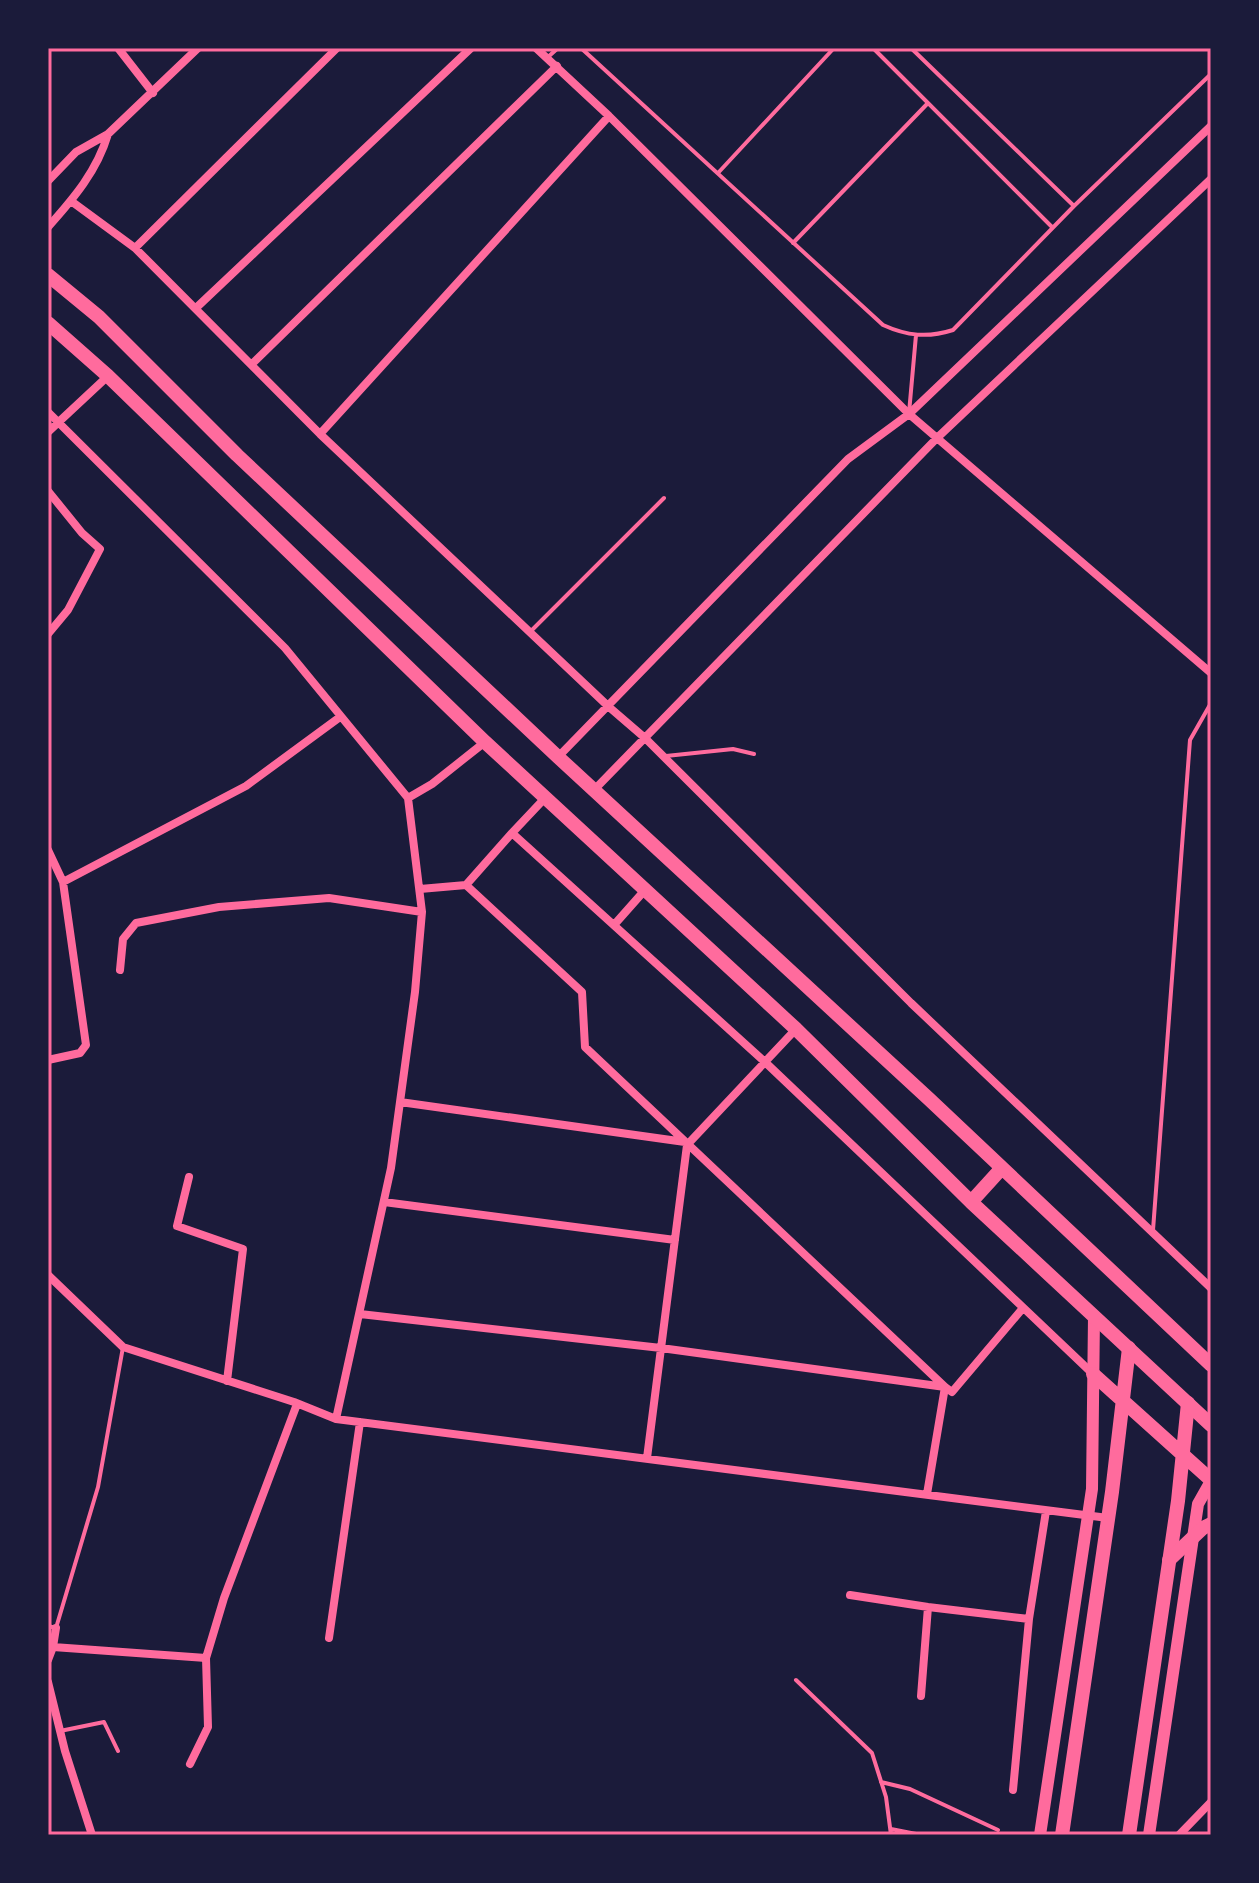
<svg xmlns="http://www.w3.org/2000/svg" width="1259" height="1883" font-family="Commissioner,sans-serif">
<rect width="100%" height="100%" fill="#1b1b3a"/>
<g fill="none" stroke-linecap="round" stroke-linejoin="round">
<path stroke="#ff6b9d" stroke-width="4" d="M 581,48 L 883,325 C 907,336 928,338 953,330 L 1074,206 L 1211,74
M 873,48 L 1052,227
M 911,48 L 1074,206
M 548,57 L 558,48
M 718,173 L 834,48
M 793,243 L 928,103
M 909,413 L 916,335
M 530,632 L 664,498
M 666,756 L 733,749 L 754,754
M 1153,1230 L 1190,740 L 1211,703
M 48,1626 L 56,1628 L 98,1487 L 123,1347
M 796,1680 L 872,1753 L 886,1797 L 891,1835
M 60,1731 L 104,1722 L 118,1751
M 881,1782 L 910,1789 L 998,1830
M 891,1829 L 921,1835"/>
<path stroke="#ff6b9d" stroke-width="8" d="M 118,48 L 153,93
M 536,48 L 609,116 L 909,414 L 1211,673
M 48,181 L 76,152 L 108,134 L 198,48
M 71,201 L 135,248 L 320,434 L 609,707 L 645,738 L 911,1003 L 1211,1288
M 48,227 C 74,198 97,171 108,134
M 135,248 L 337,48
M 196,308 L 471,48
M 252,364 L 557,66
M 48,412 L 285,648 L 408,798
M 48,432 L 108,376
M 320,434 L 609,116
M 48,491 L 82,533 L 100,549 L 68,610 L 48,634
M 558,757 L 848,459 L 909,414 L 1211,126
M 595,789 L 937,438 L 1211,179
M 408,798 L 432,784 L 485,742
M 512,833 L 545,798
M 48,850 L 63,882 L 86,1045 L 80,1053 L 48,1060
M 63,882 L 246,786 L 340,717
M 466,885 L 512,833 L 765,1062 L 1093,1374
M 420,889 L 466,885 L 582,992 L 585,1047 L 945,1387 L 952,1392 L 1023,1308
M 614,925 L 645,890
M 120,970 L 123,939 L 136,923 L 219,907 L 329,898 L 422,912
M 400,1102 L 685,1142
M 189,1177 L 177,1226 L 243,1249 L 227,1381
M 384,1202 L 675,1240
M 48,1275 L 123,1347 L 294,1402 L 336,1419 L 1108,1518
M 360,1314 L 661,1348 L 945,1387 L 927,1494
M 336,1419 L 391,1168 L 415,992 L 422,912 L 408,798
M 647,1458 L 687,1145 L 796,1029
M 850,1595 L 928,1607 L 1029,1619
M 329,1638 L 360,1422
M 53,1647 L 206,1658
M 48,1660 L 53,1647 L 56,1628
M 48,1682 L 65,1751 L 92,1835
M 921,1696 L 928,1607
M 190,1764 L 208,1727 L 206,1658 L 224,1598 L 297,1404
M 1013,1790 L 1029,1619 L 1046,1511
M 1179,1835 L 1211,1802"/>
<path stroke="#ff6b9d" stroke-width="12" d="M 1040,1835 L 1092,1489 L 1094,1316
M 1149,1835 L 1198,1504 L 1211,1481"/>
<path stroke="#ff6b9d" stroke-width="14" d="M 1093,1374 L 1211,1480
M 1062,1835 L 1112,1492 L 1129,1348
M 1129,1835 L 1178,1501 L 1188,1403"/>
<path stroke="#ff6b9d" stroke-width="14" d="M 48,275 L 99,317 L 237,455 L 558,757 L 929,1099 L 1211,1365
M 48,323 L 108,376 L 485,742 L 796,1029 L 971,1202 L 1211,1425
M 971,1202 L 1001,1169
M 1169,1560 L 1203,1528 L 1211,1524"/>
</g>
<rect width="1259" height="1883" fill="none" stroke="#1b1b3a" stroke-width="100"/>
<rect x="50" y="50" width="1159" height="1783" fill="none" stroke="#ff6b9d" stroke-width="3"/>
</svg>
